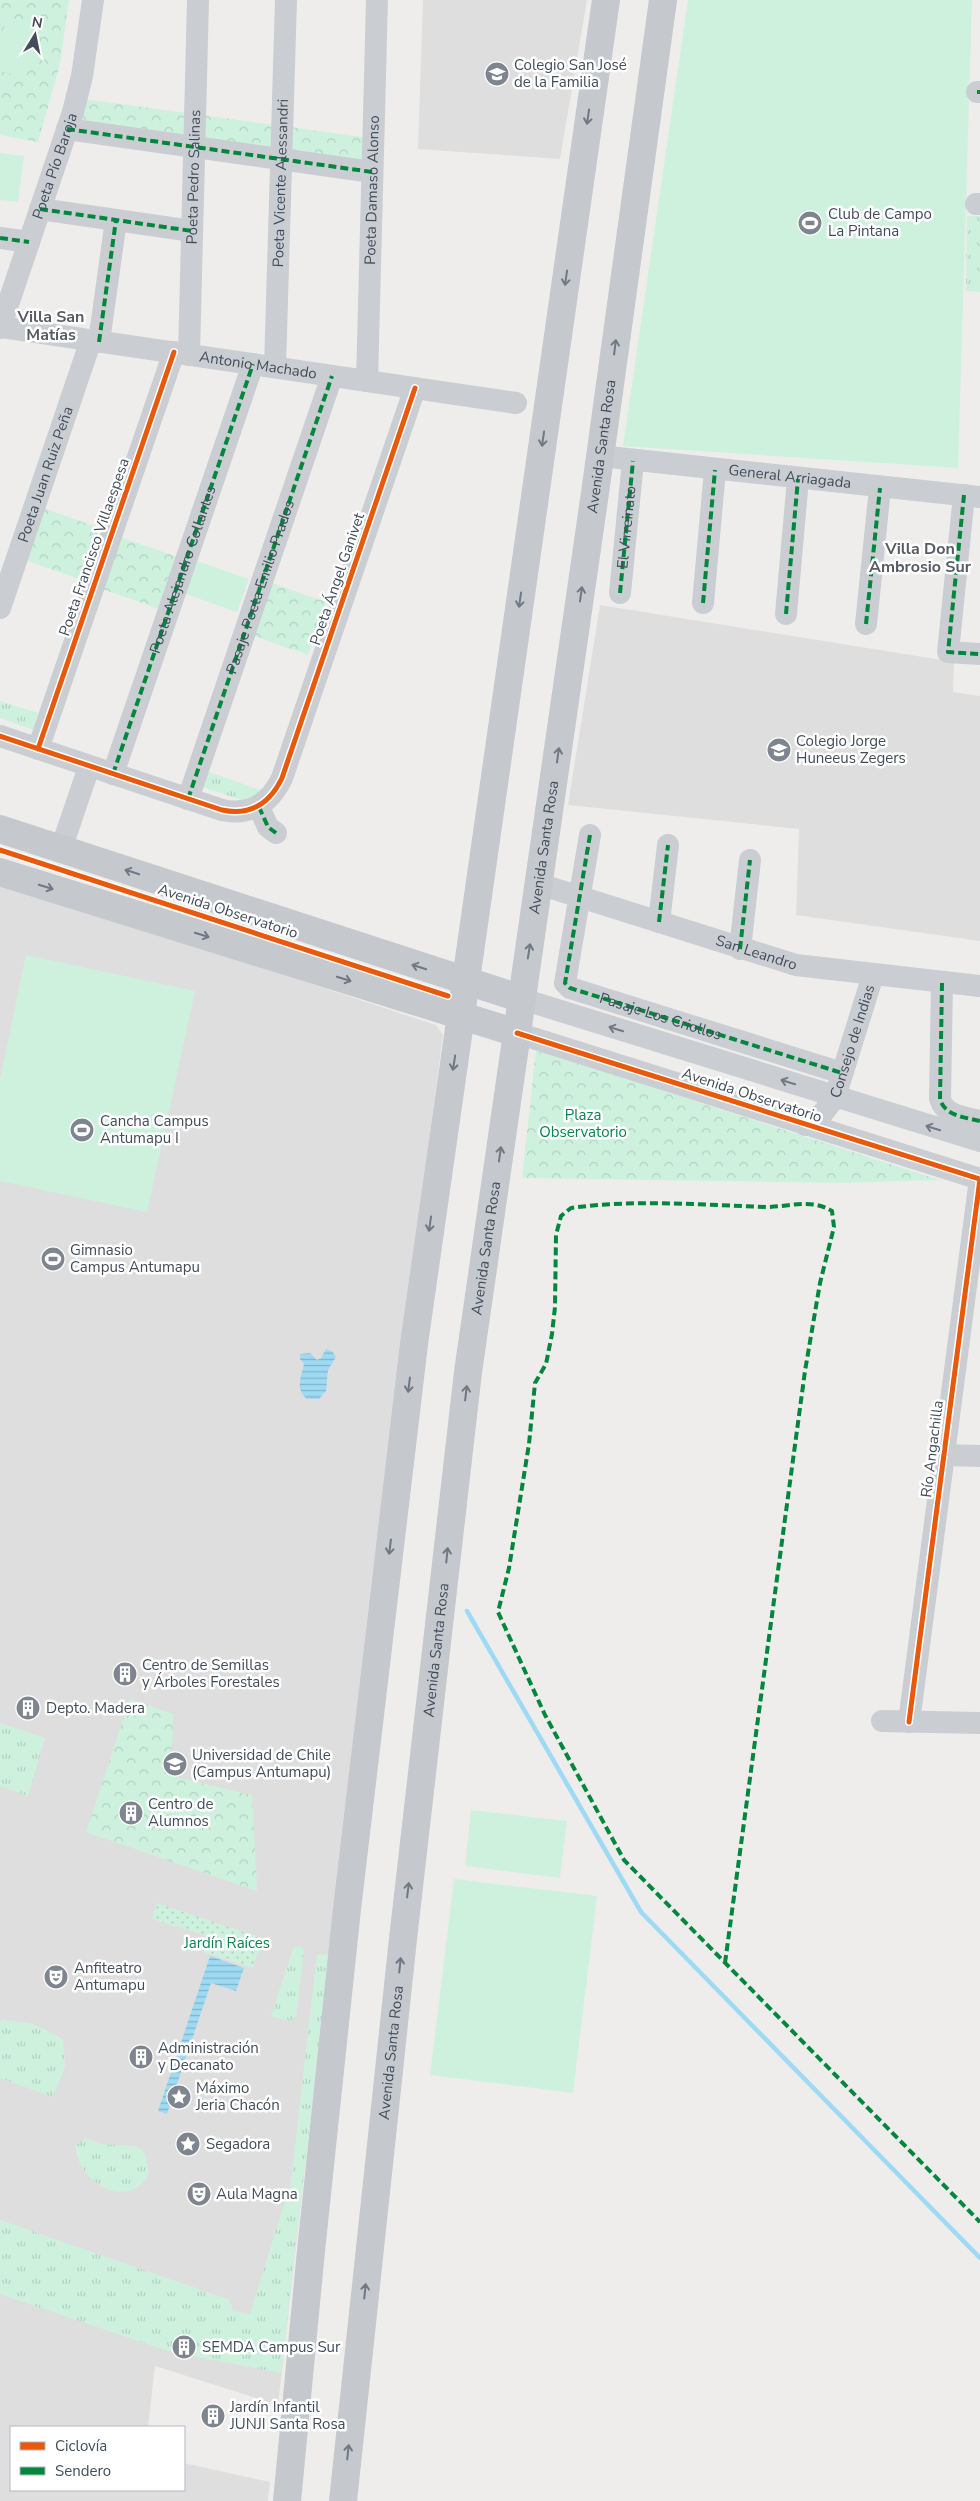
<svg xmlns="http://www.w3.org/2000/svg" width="980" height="2501" font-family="'Nunito Sans',sans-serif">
<defs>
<pattern id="grass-tufts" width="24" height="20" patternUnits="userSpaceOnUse" patternTransform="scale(1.25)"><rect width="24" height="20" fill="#cef1de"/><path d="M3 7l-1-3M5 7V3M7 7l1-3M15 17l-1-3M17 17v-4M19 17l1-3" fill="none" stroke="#b2d0c1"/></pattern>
<pattern id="park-crowns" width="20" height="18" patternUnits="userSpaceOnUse" patternTransform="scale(1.25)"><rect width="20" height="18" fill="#cef1de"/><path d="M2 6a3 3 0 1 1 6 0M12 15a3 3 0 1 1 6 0" fill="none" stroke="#b2d0c1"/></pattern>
<pattern id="garden-dots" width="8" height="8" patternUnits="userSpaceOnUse" patternTransform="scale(1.25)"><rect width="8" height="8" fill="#cef1de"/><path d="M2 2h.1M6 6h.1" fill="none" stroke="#b2d0c1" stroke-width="1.8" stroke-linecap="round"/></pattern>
<pattern id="water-rules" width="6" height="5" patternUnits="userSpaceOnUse" patternTransform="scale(1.25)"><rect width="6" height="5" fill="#9edaf3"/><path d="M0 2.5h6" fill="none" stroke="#82b3c8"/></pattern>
</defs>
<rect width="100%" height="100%" fill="#eeedec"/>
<path fill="#dfdedf" d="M 423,0 L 587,0 L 560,159 L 418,149 Z
M 600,605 L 954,662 L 953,692 L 980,696 L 980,941 L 796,915 L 799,829 L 568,805 Z
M 0,881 L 436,1025 L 443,1035 L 370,1594 L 278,2405 L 155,2366 L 148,2427 L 11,2427 L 11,2490 L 184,2490 L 184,2463 L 270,2482 L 268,2501 L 0,2501 Z"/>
<path fill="url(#grass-tufts)" d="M 967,216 L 980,216 L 980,292 L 966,291 Z
M 0,701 L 38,713 L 33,730 L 0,718 Z
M 204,770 L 263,791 L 244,801 L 199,786 Z
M 0,1723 L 45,1738 L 28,1796 L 0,1786 Z
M 298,1946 L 304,1949 L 296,2017 L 290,2021 L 271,2016 L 293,1949 Z
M 327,1954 L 329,1957 L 281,2373 L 168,2351 L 0,2294 L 0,2220 L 230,2300 L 233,2311 L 250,2314 L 291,2182 L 317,1955 Z
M 2,2019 L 33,2024 L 63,2039 L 65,2066 L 53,2097 L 0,2078 L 0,2023 Z
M 86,2138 L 101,2144 L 136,2146 L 145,2153 L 149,2174 C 127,2213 75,2181 76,2145 Z"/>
<path fill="url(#park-crowns)" d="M 0,0 L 69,0 L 60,64 L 38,142 L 0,135 Z
M 84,99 L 363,137 L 363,164 L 76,123 Z
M 40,507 L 100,528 L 82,580 L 22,559 Z
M 120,537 L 181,558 L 162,610 L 102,589 Z
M 266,581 L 326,602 L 308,655 L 248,634 Z
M 536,1050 L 940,1180 L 843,1183 L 522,1178 Z
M 130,1699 L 173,1714 L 171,1776 L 252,1795 L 257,1891 L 86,1832 Z"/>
<path fill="url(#garden-dots)" d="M 157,1903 L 262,1938 L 253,1968 L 203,1952 L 207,1936 L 152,1919 Z"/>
<path fill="#cef1de" d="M 688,0 L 972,0 L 958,468 L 623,446 Z
M 6,18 L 34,24 L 22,77 L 0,71 L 0,45 Z
M 0,153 L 24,156 L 18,202 L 0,200 Z
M 194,560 L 249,579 L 237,612 L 183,593 Z
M 26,955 L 195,991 L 147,1212 L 0,1181 L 0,1079 Z
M 471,1810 L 567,1821 L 560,1878 L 465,1866 Z
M 454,1879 L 597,1896 L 573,2093 L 430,2075 Z"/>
<path fill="url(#water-rules)" d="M 326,1349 L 332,1351 L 336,1357 L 328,1370 L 326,1391 L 319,1399 L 307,1399 C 295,1389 301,1378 304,1364 L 300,1359 L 300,1354 L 310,1353 L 317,1360 L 321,1358 Z
M 210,1956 L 244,1968 L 236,1991 L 211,1983 L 167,2114 L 158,2111 Z"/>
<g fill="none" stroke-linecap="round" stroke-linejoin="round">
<path stroke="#9edaf3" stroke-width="4.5" d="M 467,1611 L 641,1912 L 980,2258"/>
<g stroke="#caced2" stroke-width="22">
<path d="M 977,92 L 980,92"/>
<path d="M 67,129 L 372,172"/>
<path d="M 976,204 L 980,204"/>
<path d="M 40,209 L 192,231"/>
<path d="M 0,238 L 29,242"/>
<path id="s1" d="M 0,327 L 516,403"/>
<path id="s2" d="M 0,328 L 73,112 L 82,76 L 93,0"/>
<path d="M 99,342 L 116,220"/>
<path id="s3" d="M 189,355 L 198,0"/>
<path id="s4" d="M 275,367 L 286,0"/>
<path id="s5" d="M 367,381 L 377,0"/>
<path id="s6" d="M 600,456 L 980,497"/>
<path d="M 964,495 L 948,652 L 980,654"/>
<path id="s7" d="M 620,593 L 633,461"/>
<path d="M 703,603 L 715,470"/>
<path id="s8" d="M 0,608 L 91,340"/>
<path d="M 786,614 L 798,479"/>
<path d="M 866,624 L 880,488"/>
<path d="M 0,736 L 222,810 C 251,816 270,803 282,778 L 415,388"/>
<path d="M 38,749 L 174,352"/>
<path d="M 113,774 L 253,364"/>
<path id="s9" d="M 188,799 L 332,376"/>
<path d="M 259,807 L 268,827 L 276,833"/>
<path d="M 590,835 L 565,983 L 570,988 L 842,1073"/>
<path d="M 61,849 L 89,767"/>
<path id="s10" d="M 539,884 L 796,965 L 980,986"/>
<path d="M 659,922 L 668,845"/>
<path d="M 740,949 L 750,860"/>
<path d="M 942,983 L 940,1099 C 945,1116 964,1117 980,1121"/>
<path d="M 522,999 L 980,1141"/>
<path d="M 517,1033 L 980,1179"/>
<path id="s11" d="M 805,1125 L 823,1113 L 835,1097 L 873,975"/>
<path d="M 943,1455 L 980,1456"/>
<path d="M 882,1721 L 980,1723"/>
<path d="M 909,1722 L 980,1179"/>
</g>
<g stroke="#c5c8cd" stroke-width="28">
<path d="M 0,829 L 522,999"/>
<path d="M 0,872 L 517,1033"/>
<path d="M 287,2501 L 311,2251 L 347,1909 L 414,1344 L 606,0"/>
<path id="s12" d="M 343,2501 L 403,1939 L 468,1372 L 596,486 L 663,0"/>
</g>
<g stroke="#00873e" stroke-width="4" stroke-dasharray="8 4" stroke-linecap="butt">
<path d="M 977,92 L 980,92"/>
<path d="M 67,129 L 372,172"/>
<path d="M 40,209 L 192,231"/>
<path d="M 0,238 L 29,242"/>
<path d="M 99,342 L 116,220"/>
<path d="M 964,495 L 948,652 L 980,654"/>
<path d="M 620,593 L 633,461"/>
<path d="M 703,603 L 715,470"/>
<path d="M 786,614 L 798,479"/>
<path d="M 866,624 L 880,488"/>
<path id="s13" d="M 113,774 L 253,364"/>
<path d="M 188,799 L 332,376"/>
<path d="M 259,807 L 268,827 L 276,833"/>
<path id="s14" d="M 590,835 L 565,983 L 570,988 L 842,1073"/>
<path d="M 659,922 L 668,845"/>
<path d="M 740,949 L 750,860"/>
<path d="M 942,983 L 940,1099 C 945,1116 964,1117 980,1121"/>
<path d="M 725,1963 L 805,1371 L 820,1283 L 834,1227 L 832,1211 C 811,1198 789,1207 766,1207 C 701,1205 635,1199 571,1208 L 561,1216 L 556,1235 L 555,1307 L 552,1334 L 546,1364 L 535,1383 L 529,1444 L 509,1568 L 498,1612 L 545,1715 L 624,1860 L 980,2222"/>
</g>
<defs>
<path id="cycleway" d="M 0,736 L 222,810 C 251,816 270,803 282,778 L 415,388
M 38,749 L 174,352
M 0,850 L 448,996
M 517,1033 L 980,1179
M 909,1722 L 980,1179"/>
</defs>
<use href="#cycleway" stroke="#fff" stroke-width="8"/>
<use href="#cycleway" stroke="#e8590c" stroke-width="5"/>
</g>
<defs><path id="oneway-shaft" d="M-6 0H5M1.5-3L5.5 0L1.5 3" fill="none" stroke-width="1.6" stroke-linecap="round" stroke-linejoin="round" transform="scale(1.25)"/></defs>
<g stroke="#707883">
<use href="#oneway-shaft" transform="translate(588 117) rotate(98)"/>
<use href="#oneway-shaft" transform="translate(566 278) rotate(98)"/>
<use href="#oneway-shaft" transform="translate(615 347) rotate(-83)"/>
<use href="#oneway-shaft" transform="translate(543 439) rotate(98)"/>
<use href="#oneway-shaft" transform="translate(581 594) rotate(-82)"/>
<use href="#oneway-shaft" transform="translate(520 600) rotate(98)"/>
<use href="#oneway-shaft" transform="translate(558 755) rotate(-82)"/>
<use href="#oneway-shaft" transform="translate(132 872) rotate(-162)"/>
<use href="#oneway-shaft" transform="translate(46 887) rotate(17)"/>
<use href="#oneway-shaft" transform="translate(202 935) rotate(17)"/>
<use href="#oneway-shaft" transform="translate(529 951) rotate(-81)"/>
<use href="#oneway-shaft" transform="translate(419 967) rotate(-162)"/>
<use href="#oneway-shaft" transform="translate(344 979) rotate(17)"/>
<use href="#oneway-shaft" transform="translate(454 1063) rotate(99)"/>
<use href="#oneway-shaft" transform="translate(500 1154) rotate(-82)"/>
<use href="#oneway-shaft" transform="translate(430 1224) rotate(98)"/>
<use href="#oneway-shaft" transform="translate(409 1385) rotate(97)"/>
<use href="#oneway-shaft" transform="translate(466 1393) rotate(-83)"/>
<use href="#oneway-shaft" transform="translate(390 1547) rotate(97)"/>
<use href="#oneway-shaft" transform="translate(447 1555) rotate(-84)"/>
<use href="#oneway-shaft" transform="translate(408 1890) rotate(-83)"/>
<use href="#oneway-shaft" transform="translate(400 1965) rotate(-84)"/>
<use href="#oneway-shaft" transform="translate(365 2291) rotate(-84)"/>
<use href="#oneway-shaft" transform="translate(348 2452) rotate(-84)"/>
</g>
<g stroke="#727a85">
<use href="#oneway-shaft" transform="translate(616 1029) rotate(-163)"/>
<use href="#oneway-shaft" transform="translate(788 1082) rotate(-163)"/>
<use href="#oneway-shaft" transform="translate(933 1128) rotate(-163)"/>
</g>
<defs>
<symbol id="school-disc" viewBox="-11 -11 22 22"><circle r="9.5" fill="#7e858e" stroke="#fff"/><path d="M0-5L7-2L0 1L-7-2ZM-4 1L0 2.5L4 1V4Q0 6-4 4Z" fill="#fff"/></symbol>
<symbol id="stadium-disc" viewBox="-11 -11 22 22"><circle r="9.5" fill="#7e858e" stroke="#fff"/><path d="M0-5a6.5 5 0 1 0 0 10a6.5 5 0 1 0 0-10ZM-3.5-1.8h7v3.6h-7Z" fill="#fff"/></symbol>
<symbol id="building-disc" viewBox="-11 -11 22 22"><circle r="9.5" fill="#7e858e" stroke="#fff"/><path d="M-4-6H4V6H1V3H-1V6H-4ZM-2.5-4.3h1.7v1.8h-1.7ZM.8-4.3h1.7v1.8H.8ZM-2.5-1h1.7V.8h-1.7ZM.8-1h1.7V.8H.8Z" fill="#fff"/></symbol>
<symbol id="university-disc" viewBox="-11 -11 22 22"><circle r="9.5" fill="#7e858e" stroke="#fff"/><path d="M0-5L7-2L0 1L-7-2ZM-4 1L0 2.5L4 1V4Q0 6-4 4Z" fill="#fff"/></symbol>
<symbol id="theatre-disc" viewBox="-11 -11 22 22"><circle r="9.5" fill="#7e858e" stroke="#fff"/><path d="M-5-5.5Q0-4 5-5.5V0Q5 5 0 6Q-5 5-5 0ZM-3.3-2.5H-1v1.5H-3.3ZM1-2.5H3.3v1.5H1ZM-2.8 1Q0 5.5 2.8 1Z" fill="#fff"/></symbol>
<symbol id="sight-disc" viewBox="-11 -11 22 22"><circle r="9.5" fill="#7e858e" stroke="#fff"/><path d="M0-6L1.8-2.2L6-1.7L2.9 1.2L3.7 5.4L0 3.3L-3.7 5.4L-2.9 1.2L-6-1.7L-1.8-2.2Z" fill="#fff"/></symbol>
</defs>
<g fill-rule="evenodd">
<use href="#school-disc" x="483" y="60" width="28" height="28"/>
<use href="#stadium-disc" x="796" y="209" width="28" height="28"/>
<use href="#school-disc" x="765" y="736" width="28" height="28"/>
<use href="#stadium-disc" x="68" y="1116" width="28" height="28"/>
<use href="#stadium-disc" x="39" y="1245" width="28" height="28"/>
<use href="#building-disc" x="111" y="1660" width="28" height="28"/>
<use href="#building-disc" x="14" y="1694" width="28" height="28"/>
<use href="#university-disc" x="161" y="1750" width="28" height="28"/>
<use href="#building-disc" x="117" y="1799" width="28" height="28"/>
<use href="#theatre-disc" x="42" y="1963" width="28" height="28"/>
<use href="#building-disc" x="127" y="2043" width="28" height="28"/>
<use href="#sight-disc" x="165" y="2083" width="28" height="28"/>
<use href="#sight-disc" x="174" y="2130" width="28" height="28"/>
<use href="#theatre-disc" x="185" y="2180" width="28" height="28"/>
<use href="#building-disc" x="170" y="2333" width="28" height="28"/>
<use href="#building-disc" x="199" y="2402" width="28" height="28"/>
</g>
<g text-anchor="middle" stroke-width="5" stroke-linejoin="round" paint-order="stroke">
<g font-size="15" fill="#424d5b" stroke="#fff" text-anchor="start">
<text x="514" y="70">Colegio San José<tspan x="514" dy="17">de la Familia</tspan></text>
<text x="828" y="219">Club de Campo<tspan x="828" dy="17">La Pintana</tspan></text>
<text x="796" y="746">Colegio Jorge<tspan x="796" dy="17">Huneeus Zegers</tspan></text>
<text x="100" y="1126">Cancha Campus<tspan x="100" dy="17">Antumapu I</tspan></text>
<text x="70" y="1255">Gimnasio<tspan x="70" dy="17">Campus Antumapu</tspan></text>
<text x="142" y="1670">Centro de Semillas<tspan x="142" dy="17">y Árboles Forestales</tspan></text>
<text x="46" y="1713">Depto. Madera</text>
<text x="192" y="1760">Universidad de Chile<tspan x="192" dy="17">(Campus Antumapu)</tspan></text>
<text x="148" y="1809">Centro de<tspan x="148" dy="17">Alumnos</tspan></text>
<text x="74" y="1973">Anfiteatro<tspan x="74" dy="17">Antumapu</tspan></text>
<text x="158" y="2053">Administración<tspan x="158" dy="17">y Decanato</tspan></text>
<text x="196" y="2093">Máximo<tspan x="196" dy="17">Jeria Chacón</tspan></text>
<text x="206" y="2149">Segadora</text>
<text x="216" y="2199">Aula Magna</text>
<text x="202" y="2352">SEMDA Campus Sur</text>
<text x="230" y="2412">Jardín Infantil<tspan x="230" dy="17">JUNJI Santa Rosa</tspan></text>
</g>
<g font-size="15" fill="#424d5b" stroke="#fff">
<text dy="5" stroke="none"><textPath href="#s2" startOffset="171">Poeta Pío Baroja</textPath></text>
<text dy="5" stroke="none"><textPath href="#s3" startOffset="178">Poeta Pedro Salinas</textPath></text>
<text dy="5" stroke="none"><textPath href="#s4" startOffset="184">Poeta Vicente Alessandri</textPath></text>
<text dy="5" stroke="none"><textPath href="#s5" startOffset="191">Poeta Damaso Alonso</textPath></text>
<text dy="5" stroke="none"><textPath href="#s1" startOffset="261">Antonio Machado</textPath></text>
<text dy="5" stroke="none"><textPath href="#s12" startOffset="2071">Avenida Santa Rosa</textPath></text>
<text dy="5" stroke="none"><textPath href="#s8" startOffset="141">Poeta Juan Ruiz Peña</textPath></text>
<text dy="5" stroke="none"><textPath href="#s6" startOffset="191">General Arriagada</textPath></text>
<text dy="5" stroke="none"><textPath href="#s7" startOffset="66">El Virreinato</textPath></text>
<text transform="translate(94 547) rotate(-71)" y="5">Poeta Francisco Villaespesa</text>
<text dy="5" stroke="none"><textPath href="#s13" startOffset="216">Poeta Alejandro Collantes</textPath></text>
<text transform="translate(337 579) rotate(-71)" y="5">Poeta Ángel Ganivet</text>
<text dy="5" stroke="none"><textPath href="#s9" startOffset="224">Pasaje Poeta Emilio Prados</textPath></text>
<text dy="5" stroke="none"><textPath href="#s12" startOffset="1666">Avenida Santa Rosa</textPath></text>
<text transform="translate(228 911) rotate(18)" y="5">Avenida Observatorio</text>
<text dy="5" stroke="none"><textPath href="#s10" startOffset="228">San Leandro</textPath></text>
<text dy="5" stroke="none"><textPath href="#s14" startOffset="252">Pasaje Los Criollos</textPath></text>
<text dy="5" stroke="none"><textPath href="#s11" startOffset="100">Consejo de Indias</textPath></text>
<text transform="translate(752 1095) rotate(18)" y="5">Avenida Observatorio</text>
<text dy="5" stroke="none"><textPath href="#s12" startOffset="1261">Avenida Santa Rosa</textPath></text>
<text transform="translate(932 1449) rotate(-83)" y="5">Río Angachilla</text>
<text dy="5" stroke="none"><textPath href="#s12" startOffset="856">Avenida Santa Rosa</textPath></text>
<text dy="5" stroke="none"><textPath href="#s12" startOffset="451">Avenida Santa Rosa</textPath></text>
</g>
<g font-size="15" fill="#0b8452" stroke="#fff">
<text x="583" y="1120">Plaza<tspan x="583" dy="17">Observatorio</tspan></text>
<text x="227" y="1948">Jardín Raíces</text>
</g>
<g font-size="16" font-weight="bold" fill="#585b62" stroke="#fff">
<text x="51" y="322">Villa San<tspan x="51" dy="18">Matías</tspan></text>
<text x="920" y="554">Villa Don<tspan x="920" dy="18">Ambrosio Sur</tspan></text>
</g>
</g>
<rect x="10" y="2426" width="175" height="65" fill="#ffffff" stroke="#b3b8bd"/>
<rect x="20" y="2442" width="25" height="8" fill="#e8590c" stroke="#b3b8bd"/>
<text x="55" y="2451" font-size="15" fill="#424d5b">Ciclovía</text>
<rect x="20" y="2467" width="25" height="8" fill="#00873e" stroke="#b3b8bd"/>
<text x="55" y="2476" font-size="15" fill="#424d5b">Sendero</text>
<g transform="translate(35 35) rotate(10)" stroke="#ffffff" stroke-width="4" paint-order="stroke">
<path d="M0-4L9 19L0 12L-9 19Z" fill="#424d5b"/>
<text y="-8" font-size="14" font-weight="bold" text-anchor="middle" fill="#424d5b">N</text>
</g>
</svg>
